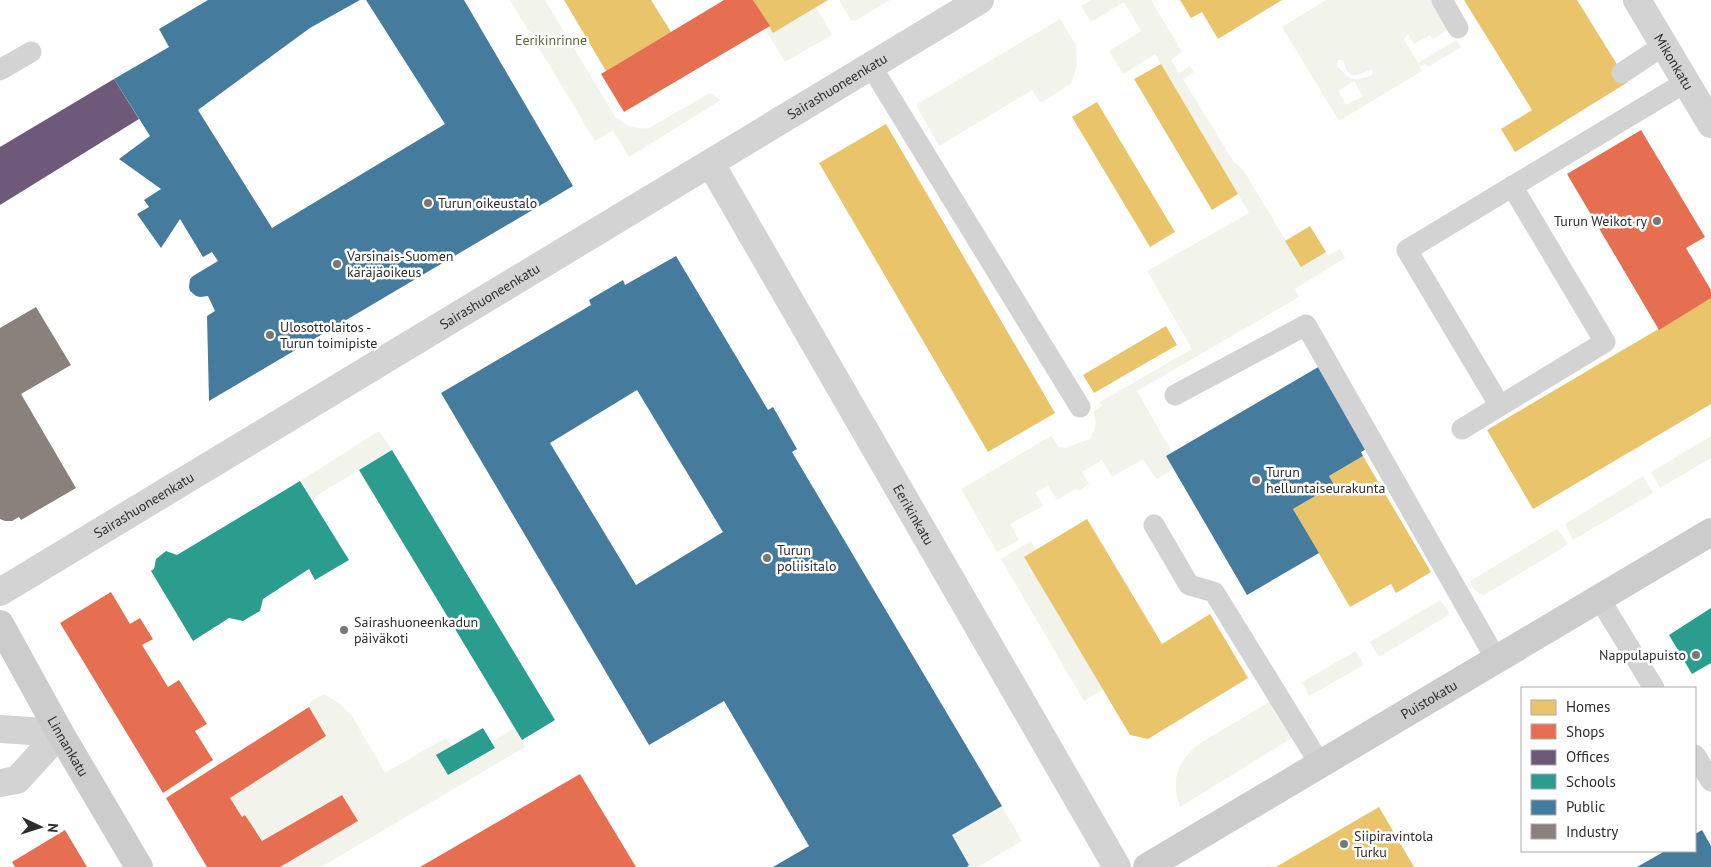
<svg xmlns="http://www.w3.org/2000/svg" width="1711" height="867" font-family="'PT Sans',sans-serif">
<rect width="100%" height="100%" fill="#fff"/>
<path fill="#f2f4eb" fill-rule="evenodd" d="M 510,0 L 545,0 L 616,118 C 627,125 635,130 649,128 L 710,93 L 721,100 L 629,157 L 613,130 L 595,141 Z
M 839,0 L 890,0 L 855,21 L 851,20 Z
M 1092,0 L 1151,0 L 1182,52 L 1171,60 L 1179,73 L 1190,66 L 1194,72 L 1183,79 L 1233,161 L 1244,171 L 1301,266 L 1326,252 L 1328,256 L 1340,249 L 1345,258 L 1295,289 L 1299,297 L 1137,391 L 1172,452 L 1166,456 L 1173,469 L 1157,479 L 1153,475 L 1143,459 L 1112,477 L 1102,460 L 1082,472 L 1089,484 L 1078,491 L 1076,489 L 1057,500 L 1048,485 L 1035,493 L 1043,506 L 1010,524 L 1019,540 L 997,552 L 961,489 L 1051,436 L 1059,447 L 1065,448 L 1090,439 C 1095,429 1098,422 1093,412 L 1102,406 L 1100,402 L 1192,349 L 1147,271 L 1249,213 L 1155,54 L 1123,74 L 1109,51 L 1141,31 L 1124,2 L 1091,22 L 1081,6 Z
M 1326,0 L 1432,0 L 1450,29 L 1433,39 L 1430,35 L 1414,44 L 1408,34 L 1404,39 L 1418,63 L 1456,40 L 1461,47 L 1428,67 L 1425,64 L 1420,67 L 1422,71 L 1339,121 L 1282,27 ZM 1338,60 L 1343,60 L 1346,70 L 1351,75 L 1357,75 L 1373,69 L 1372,75 C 1353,82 1351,81 1337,66 ZM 1354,81 L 1363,96 L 1346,105 L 1338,91 Z
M 816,7 L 832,35 L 785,62 L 765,29 L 770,26 L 773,33 Z
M 1060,19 L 1076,45 L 1077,65 L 1071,84 L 1042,102 L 1039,101 L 1032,90 L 939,146 L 916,105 Z
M 379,431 L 392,450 L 311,499 L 300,481 Z
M 1711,436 L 1711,458 L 1660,488 L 1651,472 Z
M 1643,476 L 1653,493 L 1573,540 L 1565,524 Z
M 1557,529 L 1568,543 L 1564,547 L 1484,595 C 1478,594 1471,588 1470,581 Z
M 1031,541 L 1035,550 L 1024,557 L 1103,689 L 1084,701 L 1001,559 Z
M 1440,600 L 1448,610 L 1449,613 L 1447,616 L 1379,657 L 1370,642 Z
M 1356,651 L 1364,665 L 1309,696 L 1302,682 Z
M 324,694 L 339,703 L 352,716 L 385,773 L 445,738 L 453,746 L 445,770 L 449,775 L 495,748 L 491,742 L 515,728 L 525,747 L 321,867 L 280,867 L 358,821 L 343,795 L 262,841 L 245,815 L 242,817 L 230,798 L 326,736 L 309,707 L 311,701 Z
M 1273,700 L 1295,736 L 1180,807 C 1171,780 1176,764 1197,745 Z
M 1002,806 L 1022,841 L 978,867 L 967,867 L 969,865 L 952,835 Z"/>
<path fill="#e9c46a" d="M 564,0 L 651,0 L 671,32 L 606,71 Z
M 753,0 L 828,0 L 773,33 Z
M 1180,0 L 1282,0 L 1218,39 L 1202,12 L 1191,18 Z
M 1464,0 L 1577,0 L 1628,82 L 1515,152 L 1501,129 L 1532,110 Z
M 1161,64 L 1238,194 L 1212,210 L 1134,79 Z
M 1097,102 L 1175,232 L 1150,247 L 1072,117 Z
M 886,124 L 1055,413 L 988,452 L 819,163 Z
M 1310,226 L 1326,252 L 1301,267 L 1285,241 Z
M 1711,298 L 1711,404 L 1533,509 L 1487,430 Z
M 1166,326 L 1177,345 L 1094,393 L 1083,375 Z
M 1363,456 L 1431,572 L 1396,593 L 1391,584 L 1350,607 L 1293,509 L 1334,485 L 1329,476 Z
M 1087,519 L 1162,644 L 1210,614 L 1248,678 L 1148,739 L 1130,735 L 1024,557 Z
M 1379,807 L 1414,867 L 1276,867 Z"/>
<path fill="#e76f51" d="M 724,0 L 753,0 L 770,26 L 624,112 L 601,74 Z
M 1641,130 L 1705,237 L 1686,248 L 1711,290 L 1711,298 L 1659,330 L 1567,174 Z
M 111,592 L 130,624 L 140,618 L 153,639 L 142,645 L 168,687 L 179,680 L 207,724 L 195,731 L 213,760 L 163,793 L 60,623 Z
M 309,707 L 326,736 L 230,798 L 242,817 L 245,815 L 262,841 L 342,795 L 358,821 L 280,867 L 207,867 L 166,798 Z
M 580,774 L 636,867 L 420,867 Z
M 65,830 L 87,867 L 15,867 L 12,862 Z"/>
<path fill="#6d597a" d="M 114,79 L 139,119 L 0,205 L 0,147 Z"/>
<path fill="#2a9d8f" d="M 392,450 L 555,720 L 522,740 L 359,470 Z
M 300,481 L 349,560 L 315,580 L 309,569 L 263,599 L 260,611 L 243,621 L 229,618 L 193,641 L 151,571 L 154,569 L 156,559 L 166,551 L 177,555 Z
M 1711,608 L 1711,663 L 1692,674 L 1669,635 Z
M 483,728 L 495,748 L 448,775 L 436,755 Z"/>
<path fill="#457b9d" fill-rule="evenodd" d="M 208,0 L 360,0 L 310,28 L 198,110 L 272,228 L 445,124 L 366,0 L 464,0 L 573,186 L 209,401 L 207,316 L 215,311 L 208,296 L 200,297 L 196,296 L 190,291 L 189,287 L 190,279 L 193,276 L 218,261 L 212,252 L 203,257 L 180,219 L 161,248 L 137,214 L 149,207 L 144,200 L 161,189 L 119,159 L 150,136 L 114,79 L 169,47 L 159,29 Z
M 676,256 L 768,410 L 773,407 L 797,449 L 792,452 L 1002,806 L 952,835 L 969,865 L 967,867 L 773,867 L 809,846 L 724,701 L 649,745 L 441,393 L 591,305 L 589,300 L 623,280 L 625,285 ZM 637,390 L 723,532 L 636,585 L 550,443 Z
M 1320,366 L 1368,448 L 1361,452 L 1363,456 L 1329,476 L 1334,485 L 1293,509 L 1319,553 L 1247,595 L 1166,456 Z
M 1702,830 L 1711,846 L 1711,867 L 1637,867 L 1665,851 L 1695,851 L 1695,834 Z"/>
<path fill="#8a817c" d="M 36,307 L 71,365 L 21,394 L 76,488 L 21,520 L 19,517 L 12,521 L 5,521 L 0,519 L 0,328 Z"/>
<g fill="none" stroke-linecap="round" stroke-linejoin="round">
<path stroke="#d3d3d3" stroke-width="21" d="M 1442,0 L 1458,28
M 871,66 L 1080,407
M 0,70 L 31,52
M 1622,73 L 1664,45
M 1175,395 L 1306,325 L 1496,659
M 1500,406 L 1407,250 L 1686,82
M 1462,429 L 1605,342 L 1512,186
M 1154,525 L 1189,585 L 1214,592 L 1320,764
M 1599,598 L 1654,688
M 1695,755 L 1711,781"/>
<g stroke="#d3d3d3" stroke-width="28">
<path id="s1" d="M 1637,0 L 1711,124"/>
<path id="s2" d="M 711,164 L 1117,867"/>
<path id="s3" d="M 0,592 L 980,0"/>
<path d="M 0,729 L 60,733"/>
<path d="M 0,783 L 17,780 L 60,733"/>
</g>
<g stroke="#ccc" stroke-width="28">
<path id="s4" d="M 0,624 L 60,733 L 139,867"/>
<path id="s5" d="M 1147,867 L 1711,532"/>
</g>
</g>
<g fill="#777" stroke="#fff" stroke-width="2">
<circle cx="428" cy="203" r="5"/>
<circle cx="1657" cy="221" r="5"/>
<circle cx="337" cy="264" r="5"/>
<circle cx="270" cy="335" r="5"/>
<circle cx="1256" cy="480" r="5"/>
<circle cx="767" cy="558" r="5"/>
<circle cx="344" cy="630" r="5"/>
<circle cx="1696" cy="655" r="5"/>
<circle cx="1344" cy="844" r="5"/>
</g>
<g text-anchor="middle" stroke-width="5" stroke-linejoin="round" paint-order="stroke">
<g font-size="14" fill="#5c693b" stroke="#fff">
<text x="551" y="45">Eerikinrinne</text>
</g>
<g font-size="14" fill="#2e2e2e" stroke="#fff">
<text dy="5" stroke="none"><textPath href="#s1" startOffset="72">Mikonkatu</textPath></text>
<text dy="5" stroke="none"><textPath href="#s3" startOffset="978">Sairashuoneenkatu</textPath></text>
<text dy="5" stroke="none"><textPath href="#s3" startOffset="572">Sairashuoneenkatu</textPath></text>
<text dy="5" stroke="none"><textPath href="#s3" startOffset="168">Sairashuoneenkatu</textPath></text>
<text dy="5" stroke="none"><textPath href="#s2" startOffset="405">Eerikinkatu</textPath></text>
<text dy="5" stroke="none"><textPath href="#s5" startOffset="328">Puistokatu</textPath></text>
<text dy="5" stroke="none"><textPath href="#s4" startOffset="140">Linnankatu</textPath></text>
</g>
<g font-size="14" fill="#2e2e2e" stroke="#fff" text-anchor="start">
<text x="438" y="208">Turun oikeustalo</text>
<text x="1647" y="226" text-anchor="end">Turun Weikot ry</text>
<text x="347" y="261">Varsinais-Suomen<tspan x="347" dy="16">käräjäoikeus</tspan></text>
<text x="280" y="332">Ulosottolaitos -<tspan x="280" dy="16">Turun toimipiste</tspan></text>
<text x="1266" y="477">Turun<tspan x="1266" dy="16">helluntaiseurakunta</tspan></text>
<text x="777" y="555">Turun<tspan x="777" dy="16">poliisitalo</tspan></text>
<text x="354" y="627">Sairashuoneenkadun<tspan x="354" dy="16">päiväkoti</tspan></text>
<text x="1686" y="660" text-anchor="end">Nappulapuisto</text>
<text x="1354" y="841">Siipiravintola<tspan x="1354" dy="16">Turku</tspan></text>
</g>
</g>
<rect x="1521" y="687" width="175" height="165" fill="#ffffff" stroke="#ababab"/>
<rect x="1531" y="700" width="25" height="15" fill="#e9c46a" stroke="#ababab"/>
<text x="1566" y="712" font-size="15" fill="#2e2e2e">Homes</text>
<rect x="1531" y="724" width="25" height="15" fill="#e76f51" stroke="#ababab"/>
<text x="1566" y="737" font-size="15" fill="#2e2e2e">Shops</text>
<rect x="1531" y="750" width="25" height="15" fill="#6d597a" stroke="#ababab"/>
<text x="1566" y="762" font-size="15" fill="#2e2e2e">Offices</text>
<rect x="1531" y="774" width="25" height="15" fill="#2a9d8f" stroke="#ababab"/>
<text x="1566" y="787" font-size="15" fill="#2e2e2e">Schools</text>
<rect x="1531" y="800" width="25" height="15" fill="#457b9d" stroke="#ababab"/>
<text x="1566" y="812" font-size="15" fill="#2e2e2e">Public</text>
<rect x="1531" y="824" width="25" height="15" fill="#8a817c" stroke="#ababab"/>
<text x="1566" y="837" font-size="15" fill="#2e2e2e">Industry</text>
<g transform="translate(40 827) rotate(94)" stroke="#ffffff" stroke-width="4" paint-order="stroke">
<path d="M0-4L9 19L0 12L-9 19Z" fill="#2e2e2e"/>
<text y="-8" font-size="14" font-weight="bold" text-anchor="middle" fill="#2e2e2e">N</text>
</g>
</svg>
